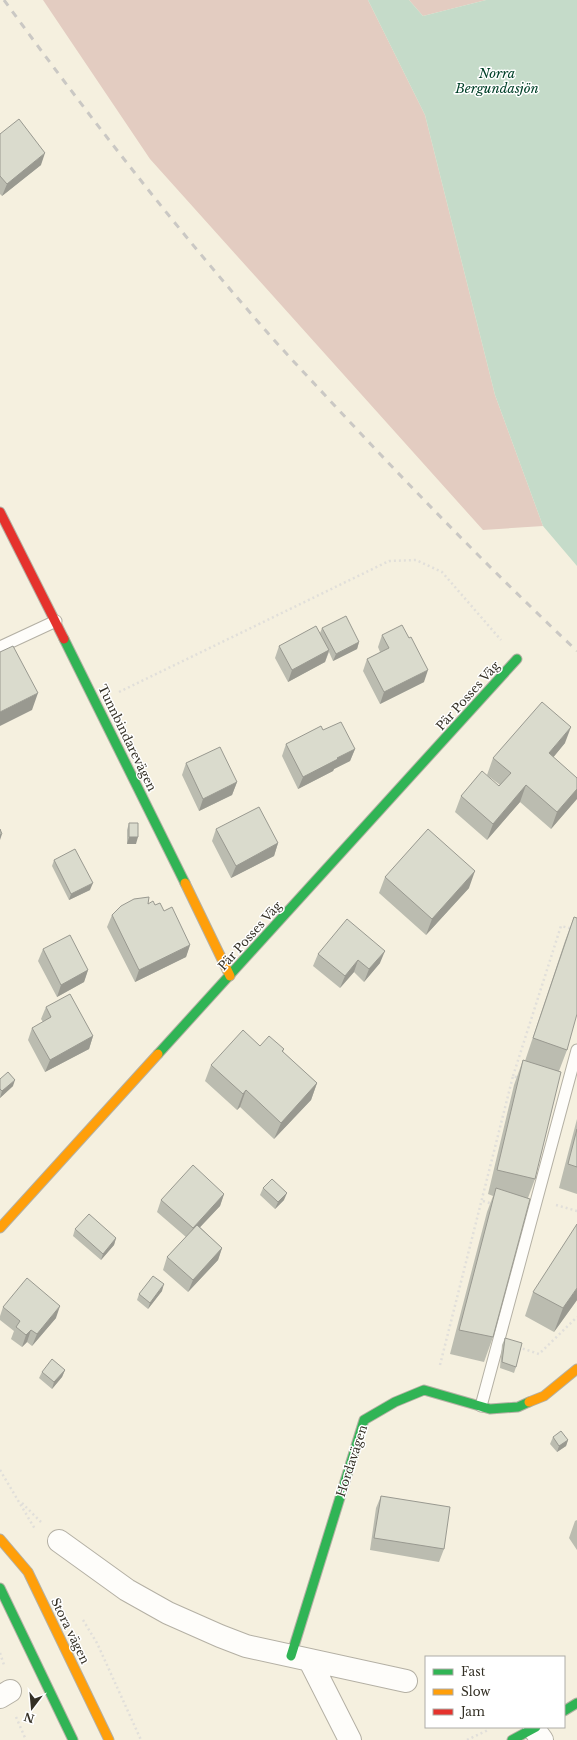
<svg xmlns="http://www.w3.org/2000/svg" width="577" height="1740" font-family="'Libre Baskerville',serif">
<rect width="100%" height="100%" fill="#f5f0df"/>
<path fill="#e3ccc1" d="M 43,0 L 368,0 L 425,115 L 495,395 L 543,526 L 483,530 L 150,159 Z
M 409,0 L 486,0 L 423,16 Z"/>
<path fill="#c5dbc9" d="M 368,0 L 409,0 L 423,16 L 486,0 L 577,0 L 577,566 L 543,526 L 495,395 L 425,115 Z"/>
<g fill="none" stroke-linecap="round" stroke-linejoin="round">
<defs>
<path id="lane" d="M 0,647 L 56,621
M 481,1406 L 577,1050"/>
<path id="street" d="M 59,1541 L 127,1590 L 168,1613 L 220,1636 L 246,1646 L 406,1681
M 310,1661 L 350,1740
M 0,1697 L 10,1691
M 534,1729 L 542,1740"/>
<path id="fast" d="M 64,639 L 185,883
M 158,1054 L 517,659
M 0,1588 L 73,1740
M 291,1656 L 364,1420 L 395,1402 L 424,1390 L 490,1409 L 518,1407 L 529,1402
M 564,1711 L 577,1703
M 512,1740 L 536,1727"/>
<path id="slow" d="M 185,883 L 230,976
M 0,1228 L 158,1054
M 529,1402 L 544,1396 L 577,1369
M 0,1539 L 28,1572 L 109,1740"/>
<path id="jam" d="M 0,512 L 64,639"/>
</defs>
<use href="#lane" stroke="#b4b0a4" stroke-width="13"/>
<use href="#street" stroke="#b4b0a4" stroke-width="24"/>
<use href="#fast" stroke="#b4b0a4" stroke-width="11"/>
<use href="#slow" stroke="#b4b0a4" stroke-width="11"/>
<use href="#jam" stroke="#b4b0a4" stroke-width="11"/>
<path stroke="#e1dfda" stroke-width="2.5" stroke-dasharray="2 3" stroke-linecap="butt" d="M 119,692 L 389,561 L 416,560 L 442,572 L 501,640
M 513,1076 L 561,926 L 577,930
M 483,1201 L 493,1204
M 556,1205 L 577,1211
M 518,1347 L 539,1354 L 577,1317
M 440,1365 L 513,1076 L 519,1078
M 0,1470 L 35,1529
M 22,1503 L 41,1522
M 83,1620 L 97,1643 L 141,1740
M 0,1653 L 4,1665
M 16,1717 L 26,1740
M 467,1740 L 488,1730"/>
<use href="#lane" stroke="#fefdfa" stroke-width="11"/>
<use href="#street" stroke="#fefdfa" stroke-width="22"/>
<use href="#fast" stroke="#30b455" stroke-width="9"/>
<use href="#slow" stroke="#ff9f0a" stroke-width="9"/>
<use href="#jam" stroke="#e5322d" stroke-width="9"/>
<path stroke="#cac8c4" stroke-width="3" stroke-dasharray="7 7" stroke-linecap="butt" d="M 4,0 C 87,114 174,226 267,332 C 289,357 312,381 335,406 C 413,490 493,572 577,651"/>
</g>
<path fill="#bbbcb0" d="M 0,134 L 41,165 L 2,196 L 0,194 Z
M 322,628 L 359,642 L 357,649 L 333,661 L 329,652 L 325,662 L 288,682 L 275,658 L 279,646 L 320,633 Z
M 382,635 L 424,682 L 380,704 L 363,671 L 367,659 L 380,652 L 378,647 Z
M 323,730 L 355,749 L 350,761 L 334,769 L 333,771 L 298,789 L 282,756 L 286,744 Z
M 565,743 L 553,757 L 577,778 L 577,798 L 551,829 L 520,802 L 487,840 L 455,812 L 461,796 L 499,786 L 500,785 L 487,775 L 493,758 Z
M 186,763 L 237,782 L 232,795 L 199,811 L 182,775 Z
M 129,823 L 136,844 L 127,844 L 127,830 Z
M 216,829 L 278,843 L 274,856 L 231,878 L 212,841 Z
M 54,860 L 90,890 L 69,900 L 52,866 Z
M 385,877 L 469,888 L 426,935 L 379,893 Z
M 148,904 L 155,905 L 164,911 L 190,945 L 186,957 L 135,982 L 107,927 L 112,915 Z
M 574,917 L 567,1050 L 559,1071 L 535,1179 L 528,1198 L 493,1337 L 484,1362 L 450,1354 L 487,1212 L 493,1196 L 488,1194 L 514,1085 L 523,1060 L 525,1061 L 565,941 Z
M 43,949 L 88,970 L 84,982 L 57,997 L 38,961 Z
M 318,954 L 380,963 L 364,982 L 354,972 L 340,988 L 313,966 Z
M 46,1007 L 93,1036 L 89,1049 L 45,1072 L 28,1040 L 32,1028 L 43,1022 L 41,1019 Z
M 260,1046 L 284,1049 L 283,1052 L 317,1083 L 311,1100 L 274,1139 L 240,1107 L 237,1110 L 205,1081 L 211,1065 Z
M 0,1079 L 13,1086 L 0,1098 Z
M 577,1119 L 577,1194 L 559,1188 Z
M 263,1188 L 284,1200 L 275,1209 L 260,1195 Z
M 224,1194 L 220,1206 L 200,1227 L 222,1248 L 218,1260 L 188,1292 L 163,1270 L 167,1257 L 186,1237 L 157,1212 L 161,1200 Z
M 75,1229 L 116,1238 L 114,1245 L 101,1260 L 73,1236 Z
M 162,1291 L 148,1309 L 137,1300 L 139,1294 Z
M 533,1292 L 577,1300 L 554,1332 L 525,1316 Z
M 3,1307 L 56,1318 L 32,1346 L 27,1342 L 22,1347 L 11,1339 L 14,1331 L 0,1320 L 0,1316 Z
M 505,1338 L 516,1367 L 514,1373 L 500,1368 L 502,1345 Z
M 65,1370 L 62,1377 L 52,1389 L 39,1378 L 42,1372 Z
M 553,1437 L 568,1440 L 566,1446 L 557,1452 L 550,1444 Z
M 381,1496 L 444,1549 L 439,1562 L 370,1550 L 376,1508 Z
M 577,1520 L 577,1550 L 569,1538 L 575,1521 Z"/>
<path fill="#999990" d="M 45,153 L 41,165 L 2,196 L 7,184 Z
M 359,642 L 357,649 L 333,661 L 336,654 Z
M 329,650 L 325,662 L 288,682 L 292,670 Z
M 428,670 L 424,682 L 380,704 L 384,692 Z
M 38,693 L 32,710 L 0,726 L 0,712 Z
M 571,727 L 565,743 L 543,770 L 549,753 Z
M 355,749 L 350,761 L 334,769 L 333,771 L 298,789 L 303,777 L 337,758 Z
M 237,782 L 232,795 L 199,811 L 203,799 Z
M 526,785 L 520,802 L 487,840 L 493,824 Z
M 577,789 L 577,799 L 551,829 L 557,812 Z
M 2,834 L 0,840 L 0,835 Z
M 129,837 L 138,837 L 136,844 L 127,844 Z
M 278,843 L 274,856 L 231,878 L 236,866 Z
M 475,871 L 469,888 L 426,935 L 432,919 Z
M 93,883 L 90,890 L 69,900 L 71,894 Z
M 190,945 L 186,957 L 135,982 L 139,970 Z
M 385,951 L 380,963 L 364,982 L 369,969 Z
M 358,960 L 354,972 L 340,988 L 345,976 Z
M 88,970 L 84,982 L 57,997 L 61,985 Z
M 93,1036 L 89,1049 L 45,1072 L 50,1060 Z
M 15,1080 L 13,1086 L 0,1098 L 2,1091 Z
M 317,1083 L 311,1100 L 274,1139 L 281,1123 Z
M 246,1090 L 240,1107 L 237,1110 L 243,1094 Z
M 287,1193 L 284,1200 L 275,1209 L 278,1202 Z
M 224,1194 L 220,1206 L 188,1240 L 193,1228 Z
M 116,1238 L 114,1245 L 101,1260 L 103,1254 Z
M 222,1248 L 218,1260 L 188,1292 L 193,1280 Z
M 164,1284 L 162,1291 L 148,1309 L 150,1303 Z
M 577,1288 L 577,1300 L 554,1332 L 563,1308 Z
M 60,1306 L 56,1318 L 32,1346 L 37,1334 Z
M 31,1330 L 27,1342 L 22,1347 L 26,1335 Z
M 65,1370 L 62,1377 L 52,1389 L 54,1382 Z
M 568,1440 L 566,1446 L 557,1452 L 559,1446 Z"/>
<path fill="#dadbcd" stroke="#999990" d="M 19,119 L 45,153 L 7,184 L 0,176 L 0,134 Z
M 346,616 L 359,642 L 336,654 L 322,628 Z
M 402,625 L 409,638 L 411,637 L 428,670 L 384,692 L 367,659 L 389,648 L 382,635 Z
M 316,626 L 329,650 L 292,670 L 279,646 Z
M 13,646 L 38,693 L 0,712 L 0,652 Z
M 542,702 L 571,727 L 549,753 L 577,778 L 577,789 L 557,812 L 526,785 L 493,824 L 461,796 L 482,771 L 499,786 L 511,773 L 493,758 Z
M 341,722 L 355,749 L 337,758 L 338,759 L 303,777 L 286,744 L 321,726 L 323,730 Z
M 220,747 L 237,782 L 203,799 L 186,763 Z
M 259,807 L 278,843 L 236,866 L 216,829 Z
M 129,823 L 138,823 L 138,837 L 129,837 Z
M 0,829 L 2,834 L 0,835 Z
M 428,829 L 475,871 L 432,919 L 385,877 Z
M 75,849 L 93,883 L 71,894 L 54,860 Z
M 149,897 L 148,904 L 153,901 L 155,905 L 160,903 L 164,911 L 172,907 L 190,945 L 139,970 L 112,915 L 121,906 L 134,899 Z
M 574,917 L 577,918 L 577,1014 L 567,1050 L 533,1038 Z
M 347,919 L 385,951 L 369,969 L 358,960 L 345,976 L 318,954 Z
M 70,935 L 88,970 L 61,985 L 43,949 Z
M 70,994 L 93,1036 L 50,1060 L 32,1028 L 51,1017 L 46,1007 Z
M 243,1030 L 260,1046 L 269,1036 L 284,1049 L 282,1051 L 317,1083 L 281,1123 L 246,1090 L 243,1094 L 211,1065 Z
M 523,1060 L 561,1072 L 535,1179 L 497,1170 Z
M 8,1072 L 15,1080 L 2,1091 L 0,1089 L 0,1079 Z
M 577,1129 L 577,1167 L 568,1164 Z
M 193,1165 L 224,1194 L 193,1228 L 161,1200 Z
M 272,1179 L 287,1193 L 278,1202 L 263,1188 Z
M 496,1188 L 530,1199 L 493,1337 L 459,1330 Z
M 89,1214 L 116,1238 L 103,1254 L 75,1229 Z
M 577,1224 L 577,1288 L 563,1308 L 533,1292 Z
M 197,1225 L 222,1248 L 193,1280 L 167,1257 Z
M 153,1276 L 164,1284 L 150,1303 L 139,1294 Z
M 27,1278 L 60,1306 L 37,1334 L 31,1330 L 26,1335 L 16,1327 L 20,1321 L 3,1307 Z
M 505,1338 L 522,1343 L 516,1367 L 502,1362 Z
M 52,1359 L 65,1370 L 54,1382 L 42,1372 Z
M 561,1431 L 568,1440 L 559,1446 L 553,1437 Z
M 381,1496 L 450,1507 L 444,1549 L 374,1538 Z"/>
<g text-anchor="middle" stroke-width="3" stroke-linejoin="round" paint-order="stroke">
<g font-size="12" fill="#343025" stroke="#fff">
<text transform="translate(468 696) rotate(-48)" y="4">Pär Posses Väg</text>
<text transform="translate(127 738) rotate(64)" y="4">Tunnbindarevägen</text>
<text transform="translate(250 936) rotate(-48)" y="4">Pär Posses Väg</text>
<text transform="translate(352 1461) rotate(-72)" y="4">Hordavägen</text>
<text transform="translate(70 1631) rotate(64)" y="4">Stora vägen</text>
</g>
<g font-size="13" font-style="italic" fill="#004028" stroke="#fff">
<text x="497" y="78">Norra<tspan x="497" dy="15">Bergundasjön</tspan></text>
</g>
</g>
<rect x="425" y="1656" width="140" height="72" fill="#ffffff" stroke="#aeaca8"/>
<rect x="433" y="1669" width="20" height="6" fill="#30b455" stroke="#aeaca8"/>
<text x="461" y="1676" font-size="12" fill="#343025">Fast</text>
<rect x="433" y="1689" width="20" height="6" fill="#ff9f0a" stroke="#aeaca8"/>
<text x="461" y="1696" font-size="12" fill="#343025">Slow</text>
<rect x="433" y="1709" width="20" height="6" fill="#e5322d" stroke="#aeaca8"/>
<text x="461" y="1716" font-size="12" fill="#343025">Jam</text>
<g transform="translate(32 1708) rotate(196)" stroke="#ffffff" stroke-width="3" paint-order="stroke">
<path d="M0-3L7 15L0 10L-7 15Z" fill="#343025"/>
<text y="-6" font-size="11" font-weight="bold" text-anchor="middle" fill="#343025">N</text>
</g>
</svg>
